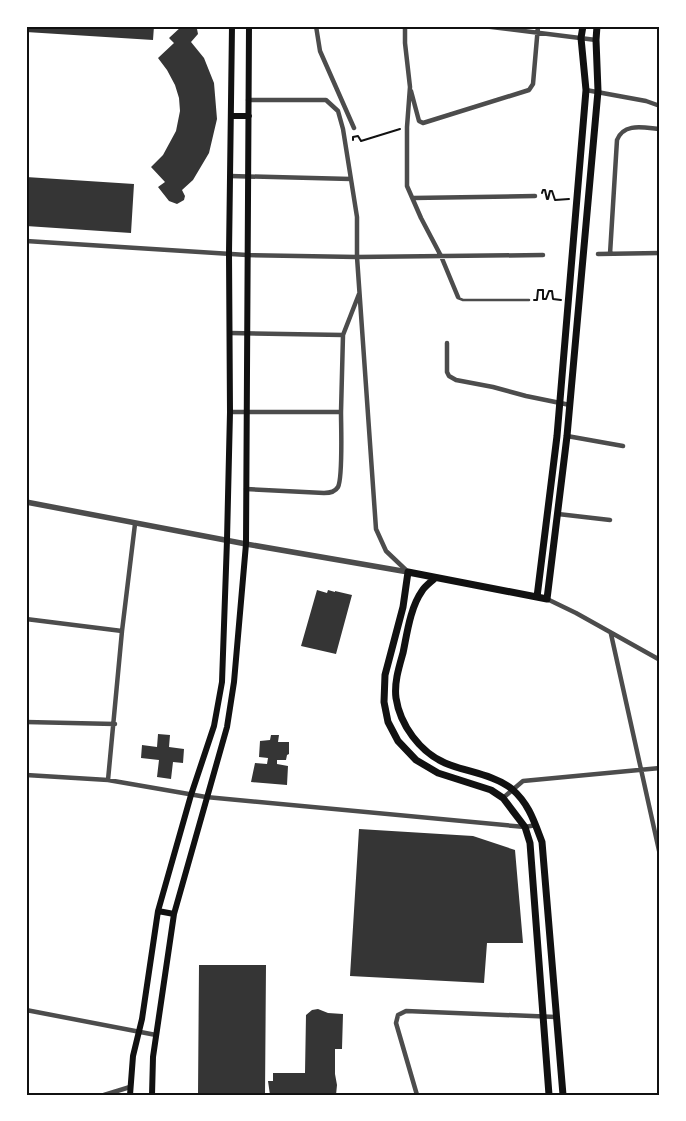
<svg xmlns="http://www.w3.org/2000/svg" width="686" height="1121" font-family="Arial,sans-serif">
<rect width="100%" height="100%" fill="#fff"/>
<path fill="#353535" d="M 26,26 L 154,26 L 153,40 L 26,32 Z
M 182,26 L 194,26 L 197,29 L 198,34 L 191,42 L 204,58 L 214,83 L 217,119 L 209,153 L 193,180 L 182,190 L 185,196 L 184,200 L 177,204 L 169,201 L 158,187 L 165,182 L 151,167 L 163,155 L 176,131 L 180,111 L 179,98 L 175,85 L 167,70 L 158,58 L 174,43 L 169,38 Z
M 26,177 L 134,184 L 131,233 L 26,226 Z
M 317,590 L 327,593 L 328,590 L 335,592 L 335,591 L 352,595 L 336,654 L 301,646 Z
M 158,734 L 170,735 L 169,747 L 184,749 L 183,763 L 173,762 L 171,779 L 157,777 L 159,760 L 141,758 L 142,745 L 157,747 Z
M 271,735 L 279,735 L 278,742 L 289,742 L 289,754 L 287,755 L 286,760 L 277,760 L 277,764 L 288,766 L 287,785 L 251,782 L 255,763 L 267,764 L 268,758 L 259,757 L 260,741 L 270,740 Z
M 359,829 L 473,836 L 515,850 L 523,943 L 487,943 L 484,983 L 350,976 Z
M 199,965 L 266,965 L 265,1095 L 198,1095 Z
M 318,1009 L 328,1013 L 343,1014 L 342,1049 L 335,1049 L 335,1074 L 337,1085 L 336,1095 L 270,1095 L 268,1081 L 273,1081 L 273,1073 L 305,1073 L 306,1015 L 312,1010 Z"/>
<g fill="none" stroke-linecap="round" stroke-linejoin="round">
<path stroke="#111" stroke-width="2" d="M 353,140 L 353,137 L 358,136 L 361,141 L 400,129
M 542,193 L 543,190 L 545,190 L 547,199 L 548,199 L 550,191 L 552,191 L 555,200 L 569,199
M 534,300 L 537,300 L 538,290 L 543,290 L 543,299 L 546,299 L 549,291 L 552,291 L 553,299 L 561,300"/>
<path stroke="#4c4c4c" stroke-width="2.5" d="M 458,298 L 463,300 L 529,300"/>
<path stroke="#4c4c4c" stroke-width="4.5" d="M 316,26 L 320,51 L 354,128
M 405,26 L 405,43 L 410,87 L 407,127 L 407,186 L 421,218 L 441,256 L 458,297
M 483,26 L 596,40
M 586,90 L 646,101 L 660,106
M 411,91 L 419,121 L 423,123 L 529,90 L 533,84 L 538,26
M 248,100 L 326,100 L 338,111 L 343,129 L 357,217 L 357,257 L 376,529 L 386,551 L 407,571
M 230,176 L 351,179
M 413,198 L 535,196
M 26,241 L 247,255 L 357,257 L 543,255
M 598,254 L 660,253
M 610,254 L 617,140 C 624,122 645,128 660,129
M 230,333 L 343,335 L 341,412
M 343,335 L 359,294
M 447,343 L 447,372 L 449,376 L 456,380 L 493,387 L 526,396 L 570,405
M 230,412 L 341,412 C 341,426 343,477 338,487 C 335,492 330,493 324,493 L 246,489
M 567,436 L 623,446
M 558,514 L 610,520
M 547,599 L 576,613 L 660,660
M 26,619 L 122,631
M 611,634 L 660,855
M 26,722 L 115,724
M 26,775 L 108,780 L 206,797 L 525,827 L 536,825
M 108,780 L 122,631 L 135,524
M 503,798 L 523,781 L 660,768
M 26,1010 L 156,1035
M 104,1095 L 130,1087
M 417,1095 L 396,1023 L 398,1015 L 406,1011 L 556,1017"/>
<path stroke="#4c4c4c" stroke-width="5.5" d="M 26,502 L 246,544 L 408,572"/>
<path stroke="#111" stroke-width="6" d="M 231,116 L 249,116
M 158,911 L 174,914
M 130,1095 L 133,1056 L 142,1019 L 158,911 L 191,795 L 214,726 L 222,682 L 227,540 L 230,412 L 229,253 L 232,26
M 152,1095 L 153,1057 L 174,914 L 227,727 L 234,682 L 246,544 L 249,26"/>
<path stroke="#111" stroke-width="7" d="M 435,578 C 431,582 425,586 422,591 C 410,608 407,634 403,653 C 399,667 394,683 396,698 C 400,725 420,752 445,763 C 466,772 493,774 512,789 C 529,804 534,821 542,842 L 563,1095
M 537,597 L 557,436 L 586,90 L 581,38 L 583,26
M 549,1095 L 530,843 L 525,827 L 503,798 L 491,790 L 438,773 L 416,760 L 398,741 L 388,722 L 384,702 L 385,675 L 403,607 L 408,572 L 547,599 L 567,436 L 598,91 L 596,40 L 597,26"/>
</g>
<rect width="686" height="1121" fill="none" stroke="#ffffff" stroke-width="55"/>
<rect x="28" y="28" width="630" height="1066" fill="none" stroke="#111" stroke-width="2"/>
</svg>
